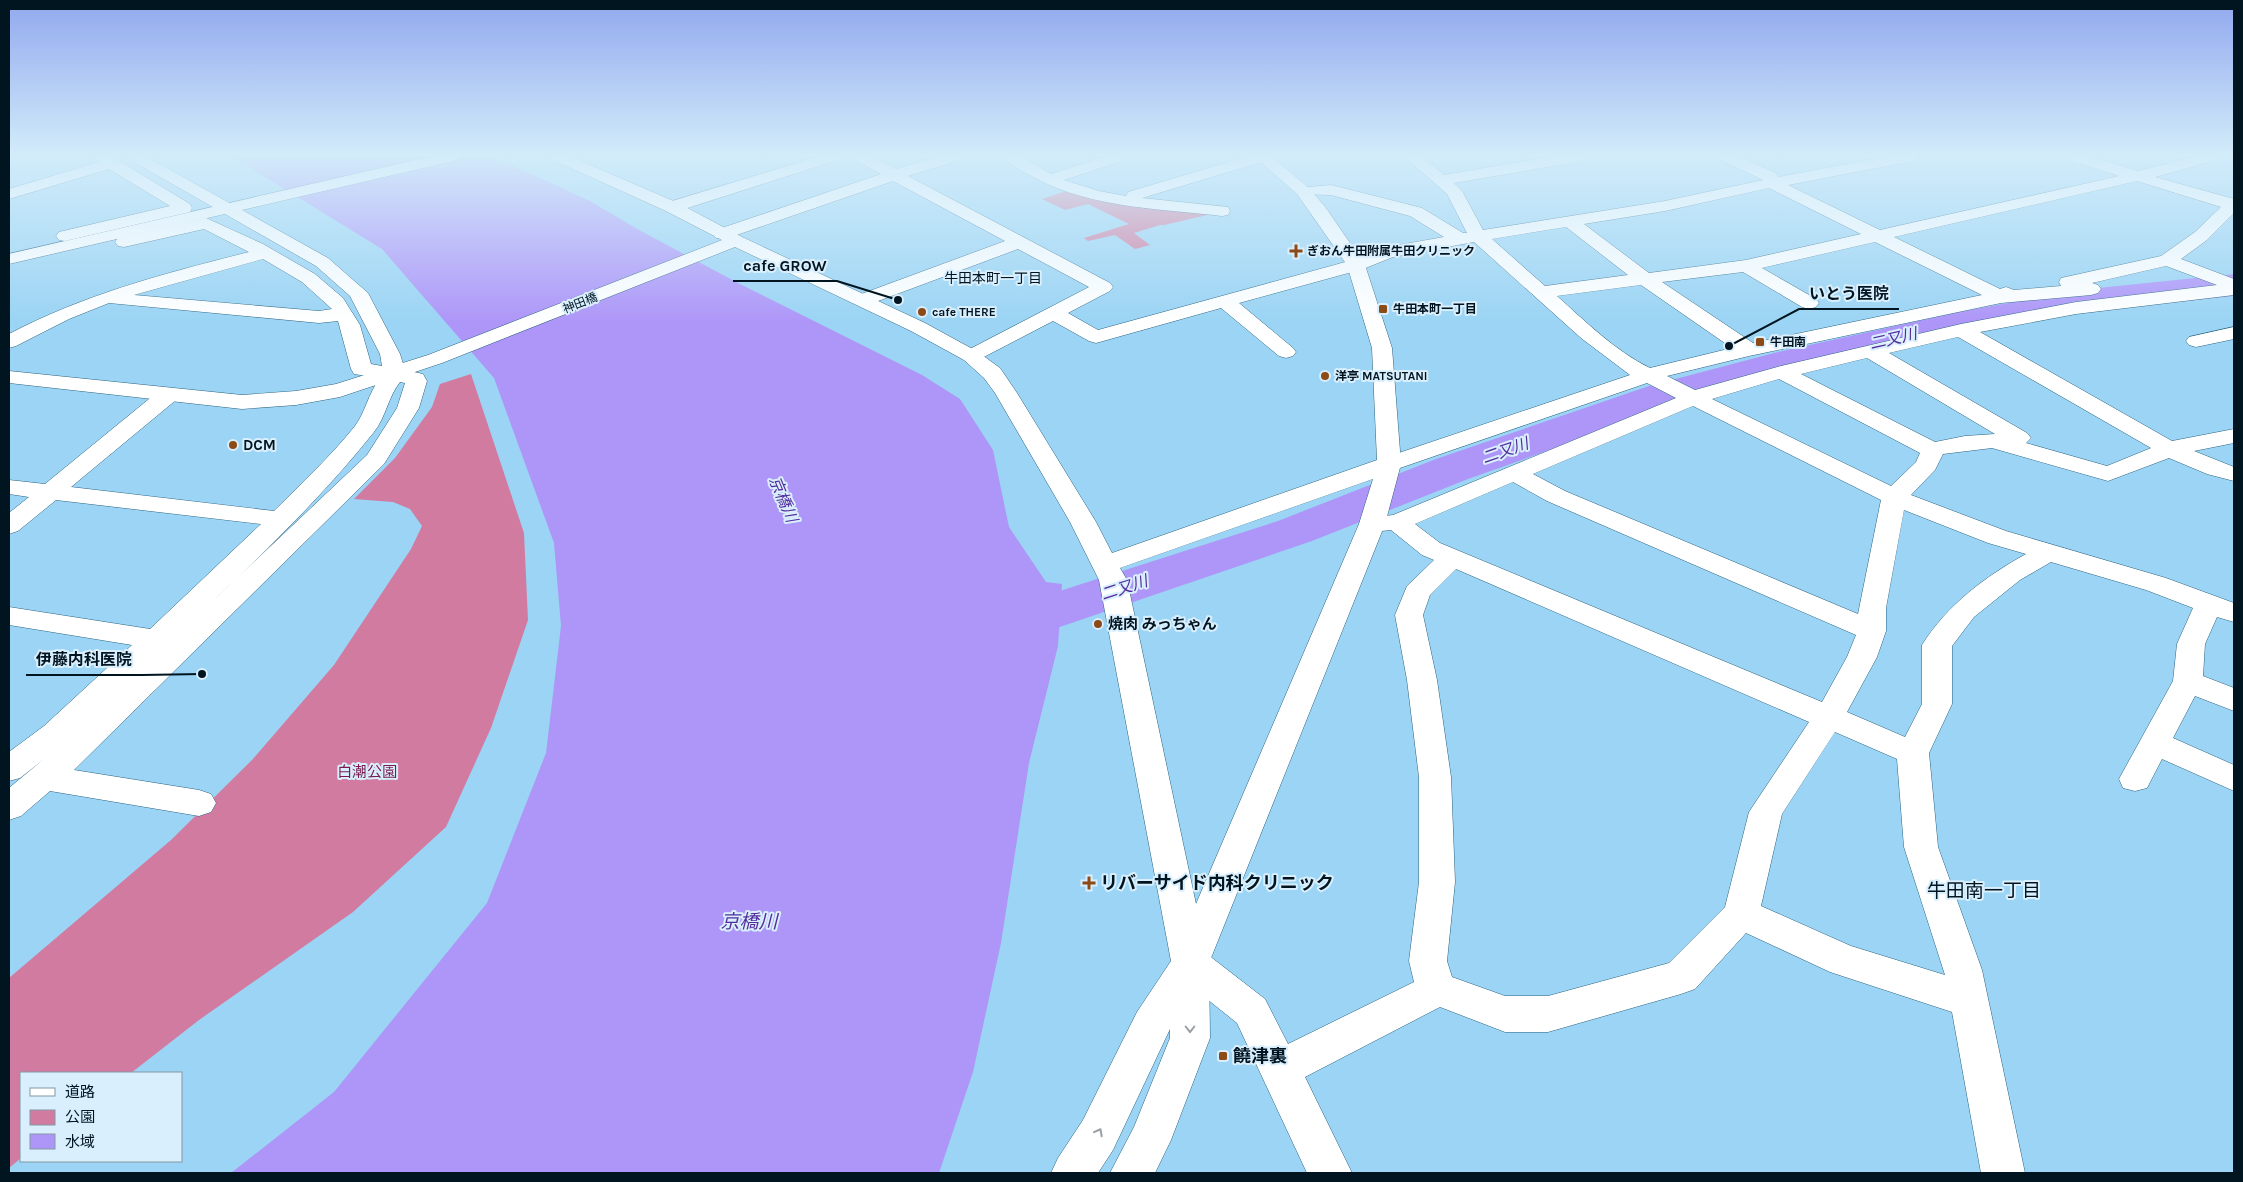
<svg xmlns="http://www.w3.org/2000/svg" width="2243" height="1182" font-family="Karla,'Noto Sans JP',sans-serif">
<rect width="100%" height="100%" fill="#9bd4f4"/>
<path fill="#d27ba0" d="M 1069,190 L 1216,213 L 1164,225 L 1160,225 L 1134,233 L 1150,245 L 1135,249 L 1115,235 L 1088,241 L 1084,238 L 1129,224 L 1088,204 L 1065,210 L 1042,199 Z
M 471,374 L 524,533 L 528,620 L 491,728 L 446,827 L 353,912 L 199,1020 L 131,1073 L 21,1073 L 21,1158 L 9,1168 L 9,978 L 171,840 L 252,760 L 334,665 L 411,549 L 422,526 L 410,509 L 393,502 L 354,499 L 395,458 L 432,407 L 440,384 Z"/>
<path fill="#ae96f8" d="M 231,156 L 486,156 L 509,164 L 590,201 L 639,230 L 738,283 L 922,375 L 960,399 L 993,450 L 1009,527 L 1046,582 L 1062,584 L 1058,646 L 1029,763 L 1001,943 L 973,1072 L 939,1173 L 231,1173 L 334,1092 L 487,903 L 546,753 L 561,626 L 554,543 L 494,378 L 382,249 Z"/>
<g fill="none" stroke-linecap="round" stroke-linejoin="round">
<path fill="#ae96f8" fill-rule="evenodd" d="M 2234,274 L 2234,296 L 2079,312 L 1959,334 L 1786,374 L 1679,404 L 1468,479 L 1312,541 L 1048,631 L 1013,648 L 994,654 L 975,648 L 967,636 L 975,624 L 1010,607 L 1278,521 L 1436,459 L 1649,386 L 1778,352 L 1959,312 L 2079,290 Z"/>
<defs>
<path id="street" d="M 92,156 L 111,156 L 190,204 L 192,208 L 190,212 L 65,241 L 59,240 L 56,236 L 59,232 L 170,206 L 109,169 L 9,199 L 9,189 L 99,162 Z
M 126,156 L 145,156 L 328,258 L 368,293 L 400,354 L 405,370 L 423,374 L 427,381 L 419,408 L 384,464 L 74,770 L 199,790 L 211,794 L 216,803 L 211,812 L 199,816 L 50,791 L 21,816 L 9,820 L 9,788 L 44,759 L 20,778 L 9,781 L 9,752 L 44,726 L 132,645 L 9,625 L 9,607 L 150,629 L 261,524 L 56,500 L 18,531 L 9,534 L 9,513 L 29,497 L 9,494 L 9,480 L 45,484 L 160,390 L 168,388 L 176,390 L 179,395 L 176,400 L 71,487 L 274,511 C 302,483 331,456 355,426 C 365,413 368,394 380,378 L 354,374 L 351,369 L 338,321 L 319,323 L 109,303 L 69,319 L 16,346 L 9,348 L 9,334 C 85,294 166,273 249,252 L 204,229 L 124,247 L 118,246 L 115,242 L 118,238 L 206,218 L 263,244 L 315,274 L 343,298 L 360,325 L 371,364 L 382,366 L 380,354 L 350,296 L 316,266 L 129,159 ZM 263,259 L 302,282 L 332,309 L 319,311 L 134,295 ZM 400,382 L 405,383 L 397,408 L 367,455 L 200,613 C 261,556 322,497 374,432 C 386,417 388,397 400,382 Z
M 820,156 L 844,156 L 841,159 L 678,211 L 666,211 L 664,207 L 666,203 Z
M 851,156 L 871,156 L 896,169 L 941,156 L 966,156 L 963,159 L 908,176 L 1110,283 L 1113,287 L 1110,291 L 1068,313 L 1098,330 L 1349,261 L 1382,248 L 1444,237 L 1410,216 L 1331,195 L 1297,194 L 1295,191 L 1297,188 L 1331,185 L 1422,208 L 1463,233 L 1467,233 L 1447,194 L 1404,156 L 1421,156 L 1444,175 L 1555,156 L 1590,156 L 1587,159 L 1582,161 L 1454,183 L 1462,191 L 1483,230 L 1665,201 L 1763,180 L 1719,159 L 1716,156 L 1737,156 L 1776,173 L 1778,177 L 1891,156 L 1921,156 L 1918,159 L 1913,161 L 1788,185 L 1880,230 L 2119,176 L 2067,159 L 2064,156 L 2088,156 L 2138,171 L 2197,156 L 2223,156 L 2220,159 L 2155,177 L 2234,199 L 2234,213 L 2207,240 L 2181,259 L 2234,279 L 2234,295 L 2076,314 L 1980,332 L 2172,441 L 2234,429 L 2234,443 L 2194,451 L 2234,467 L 2234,481 L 2207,474 L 2169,458 L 2108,481 L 1992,448 L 1943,454 L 1935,470 L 1911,495 L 2006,531 L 2166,578 L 2234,603 L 2234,622 L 2217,617 L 2205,644 L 2203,676 L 2234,688 L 2234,711 L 2195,696 L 2173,738 L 2234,765 L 2234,791 L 2162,759 L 2147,788 L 2135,791 L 2123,788 L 2119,779 L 2173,681 L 2177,644 L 2193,608 L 2146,590 L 2051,562 L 2020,580 L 1974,617 L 1952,646 L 1952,704 L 1929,753 L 1938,847 L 1982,970 L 2025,1173 L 1981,1173 L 1952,1012 L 1830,972 L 1746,933 L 1695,989 L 1681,994 L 1548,1032 L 1505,1032 L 1440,1007 L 1305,1077 L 1352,1173 L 1307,1173 L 1237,1023 L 1177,975 L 1171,963 L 1177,951 L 1190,947 L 1203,951 L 1265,999 L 1288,1044 L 1414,982 L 1409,961 L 1419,882 L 1419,777 L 1407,680 L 1395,615 L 1407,586 L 1434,560 L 1422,555 L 1391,530 L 1372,532 L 1363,529 L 1359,524 L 1363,519 L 1393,515 L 1676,398 L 1647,383 L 1397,469 L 1389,471 L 1381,469 L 1377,464 L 1381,459 L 1630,375 L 1581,338 L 1474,242 L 1393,257 L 1363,269 L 1239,303 L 1293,348 L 1296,352 L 1293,356 L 1286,358 L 1279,356 L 1221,308 L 1096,343 L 1089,341 L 1053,321 L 978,360 L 971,362 L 964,360 L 961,356 L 964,352 L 1089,287 L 1018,249 L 870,304 L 863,306 L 856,304 L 853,300 L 856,296 L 1005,241 L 893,181 L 728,238 L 716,238 L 713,234 L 716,230 L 881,174 L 854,159 ZM 2137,181 L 2221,207 L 2195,232 L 2161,256 L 2061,278 L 2059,282 L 2061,286 L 2014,290 L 2006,287 L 2000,289 L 1894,237 ZM 1769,188 L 1861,234 L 1746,260 L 1649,273 L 1584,224 L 1665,211 ZM 1566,227 L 1628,275 L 1545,286 L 1492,239 ZM 1875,242 L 1982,295 L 1753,343 L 1662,282 L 1743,272 L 1802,307 L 1809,309 L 1816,307 L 1819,303 L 1816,299 L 1762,268 ZM 2166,266 L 2217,285 L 2076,302 L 1961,324 L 1781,366 L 1695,390 L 1667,376 L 1749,356 L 2001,303 L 2091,295 L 2098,293 L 2101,289 L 2098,285 L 2092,283 ZM 1641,285 L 1732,348 L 1650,368 C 1615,351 1585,321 1557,296 ZM 1958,337 L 2151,448 L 2107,466 L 2026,443 L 2031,438 L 2027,433 L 1889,353 ZM 1867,358 L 1995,434 L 1965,436 L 1935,442 L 1801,374 ZM 1779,379 L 1920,453 L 1916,462 L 1891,486 L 1712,399 ZM 1693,406 L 1881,500 L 1858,614 L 1565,491 L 1533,474 ZM 1513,482 L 1547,501 L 1856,635 L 1847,657 L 1822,702 L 1440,543 L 1415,524 ZM 1904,510 L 1988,543 L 2026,554 C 1986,576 1947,605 1922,645 L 1922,704 L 1905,737 L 1847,712 L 1877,657 L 1886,631 L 1886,608 ZM 1456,569 L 1809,722 L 1749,812 L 1725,907 L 1669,963 L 1548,996 L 1505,996 L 1452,977 L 1447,961 L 1455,882 L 1451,777 L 1437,680 L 1423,615 L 1430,595 ZM 1835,732 L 1897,759 L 1904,847 L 1945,975 L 1851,946 L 1761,906 L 1782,814 Z
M 1002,156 L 1021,156 L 1051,174 L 1107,156 L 1131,156 L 1128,159 L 1064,180 L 1099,191 L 1126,196 L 1128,192 L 1239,159 L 1250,156 L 1279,156 L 1276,159 L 1248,166 L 1142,198 L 1228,207 L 1230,211 L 1228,215 L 1222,216 C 1154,208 1084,208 1024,172 C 1017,167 1007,163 1002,156 Z
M 2234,327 L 2234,339 L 2196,347 L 2189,345 L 2186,341 L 2189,337 Z"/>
<path id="secondary" d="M 548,156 L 569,156 L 678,203 L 742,237 L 925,323 L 978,352 L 1000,368 L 1017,393 L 1096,522 L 1112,553 L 1377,460 L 1372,348 L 1347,265 L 1297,194 L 1254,156 L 1271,156 L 1309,188 L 1326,208 L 1365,265 L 1392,348 L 1401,464 L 1385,524 L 1209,963 L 1210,1038 L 1171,1140 L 1155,1173 L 1110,1173 L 1134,1127 L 1170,1038 L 1170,1029 L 1113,1150 L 1098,1173 L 1051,1173 L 1058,1158 L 1083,1120 L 1137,1012 L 1171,961 L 1099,580 L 1070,522 L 995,393 L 984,378 L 964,360 L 911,331 L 735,247 L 442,363 L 340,397 L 296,405 L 242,409 L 9,383 L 9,371 L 242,395 L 296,391 L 336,384 L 428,355 L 722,240 L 666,211 L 551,159 ZM 1373,479 L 1359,524 L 1196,904 L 1127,580 L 1120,568 Z"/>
<path id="primary" d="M 433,156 L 461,156 L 458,159 L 453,161 L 9,264 L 9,254 Z"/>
</defs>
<use href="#street" stroke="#2d6480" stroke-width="1"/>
<use href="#secondary" stroke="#2d6480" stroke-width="1"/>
<use href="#primary" stroke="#2d6480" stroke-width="1"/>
<use href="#street" fill="#fff" fill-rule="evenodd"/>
<use href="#secondary" fill="#fff" fill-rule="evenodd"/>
<use href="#primary" fill="#fff" fill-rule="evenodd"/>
</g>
<defs><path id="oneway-chevron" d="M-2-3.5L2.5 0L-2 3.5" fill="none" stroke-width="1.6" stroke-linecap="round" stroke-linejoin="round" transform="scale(1.25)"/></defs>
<g stroke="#99a1a6">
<use href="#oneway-chevron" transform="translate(1190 1029) rotate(90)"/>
<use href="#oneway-chevron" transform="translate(1099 1132) rotate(-62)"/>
</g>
<linearGradient id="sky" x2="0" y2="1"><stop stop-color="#91a8ee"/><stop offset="0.48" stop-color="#d2ecfa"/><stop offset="1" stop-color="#d2ecfa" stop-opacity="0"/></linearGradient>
<rect width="2243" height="322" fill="url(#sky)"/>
<g fill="#8b4a16" stroke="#d9effd" stroke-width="2">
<path d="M1293.5 243.5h5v5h5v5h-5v5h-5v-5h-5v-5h5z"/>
<rect x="1378" y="304" width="10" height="10" rx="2.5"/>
<circle cx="922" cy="312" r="5"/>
<rect x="1755" y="337" width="10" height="10" rx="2.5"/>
<circle cx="1325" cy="376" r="5"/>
<circle cx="233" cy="445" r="5"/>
<circle cx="1098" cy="624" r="5"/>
<path d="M1086.5 875.5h5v5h5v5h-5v5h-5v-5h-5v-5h5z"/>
<rect x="1218" y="1051" width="10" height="10" rx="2.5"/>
</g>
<g text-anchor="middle" stroke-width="4" stroke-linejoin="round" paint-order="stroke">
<g font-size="12" font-weight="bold" fill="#011520" stroke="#d9effd" text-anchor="start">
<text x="1307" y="255">ぎおん牛田附属牛田クリニック</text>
<text x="1393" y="313">牛田本町一丁目</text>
<text x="932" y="316">cafe THERE</text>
<text x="1770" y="346">牛田南</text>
<text x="1335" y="380">洋亭 MATSUTANI</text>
</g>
<g font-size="12" fill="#011520" stroke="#d9effd">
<text transform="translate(580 303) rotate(-21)" y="4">神田橋</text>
</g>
<g font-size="14" fill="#011520" stroke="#d9effd">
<text x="993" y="283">牛田本町一丁目</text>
</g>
<g font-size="15" font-weight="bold" fill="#011520" stroke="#d9effd" text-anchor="start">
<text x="243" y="450">DCM</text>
<text x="1108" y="629">焼肉 みっちゃん</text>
</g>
<g font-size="15" fill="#791a4b" stroke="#d9effd">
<text x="367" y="777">白潮公園</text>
</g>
<g font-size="16" font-style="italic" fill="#542c9c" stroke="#d9effd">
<text transform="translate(1893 338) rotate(-13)" y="6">二又川</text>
<text transform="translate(1505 450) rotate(-19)" y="6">二又川</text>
<text transform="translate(784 499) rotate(67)" y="6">京橋川</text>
<text transform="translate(1124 587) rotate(-18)" y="6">二又川</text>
</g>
<g font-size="18" font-weight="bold" fill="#011520" stroke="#d9effd" text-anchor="start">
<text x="1100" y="889">リバーサイド内科クリニック</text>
<text x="1233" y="1062">饒津裏</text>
</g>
<g font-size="19" fill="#011520" stroke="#d9effd">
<text x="1984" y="897">牛田南一丁目</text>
</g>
<g font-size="19" font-style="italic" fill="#542c9c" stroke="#d9effd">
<text x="749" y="928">京橋川</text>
</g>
</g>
<path fill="none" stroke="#011520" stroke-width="2" d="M898 300L837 281H733M1729 346L1799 309H1899M202 674L142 675H26"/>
<g fill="#011520" stroke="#d9effd" stroke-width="2">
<circle cx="898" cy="300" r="5"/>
<circle cx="1729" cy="346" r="5"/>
<circle cx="202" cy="674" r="5"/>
</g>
<g font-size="16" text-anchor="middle" font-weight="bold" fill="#011520" stroke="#d9effd" stroke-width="4" stroke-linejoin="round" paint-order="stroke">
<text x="785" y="271">cafe GROW</text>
<text x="1849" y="299">いとう医院</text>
<text x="84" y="665">伊藤内科医院</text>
</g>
<rect width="2243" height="1182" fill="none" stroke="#011520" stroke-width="20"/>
<rect x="20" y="1072" width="162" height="90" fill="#d9effd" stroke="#8398a5"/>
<rect x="30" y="1088" width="25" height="8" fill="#ffffff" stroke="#8398a5"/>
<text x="65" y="1097" font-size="15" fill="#011520">道路</text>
<rect x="30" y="1110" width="25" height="15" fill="#d27ba0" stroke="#8398a5"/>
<text x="65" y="1122" font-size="15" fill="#011520">公園</text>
<rect x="30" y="1134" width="25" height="15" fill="#ae96f8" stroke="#8398a5"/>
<text x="65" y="1147" font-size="15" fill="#011520">水域</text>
</svg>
